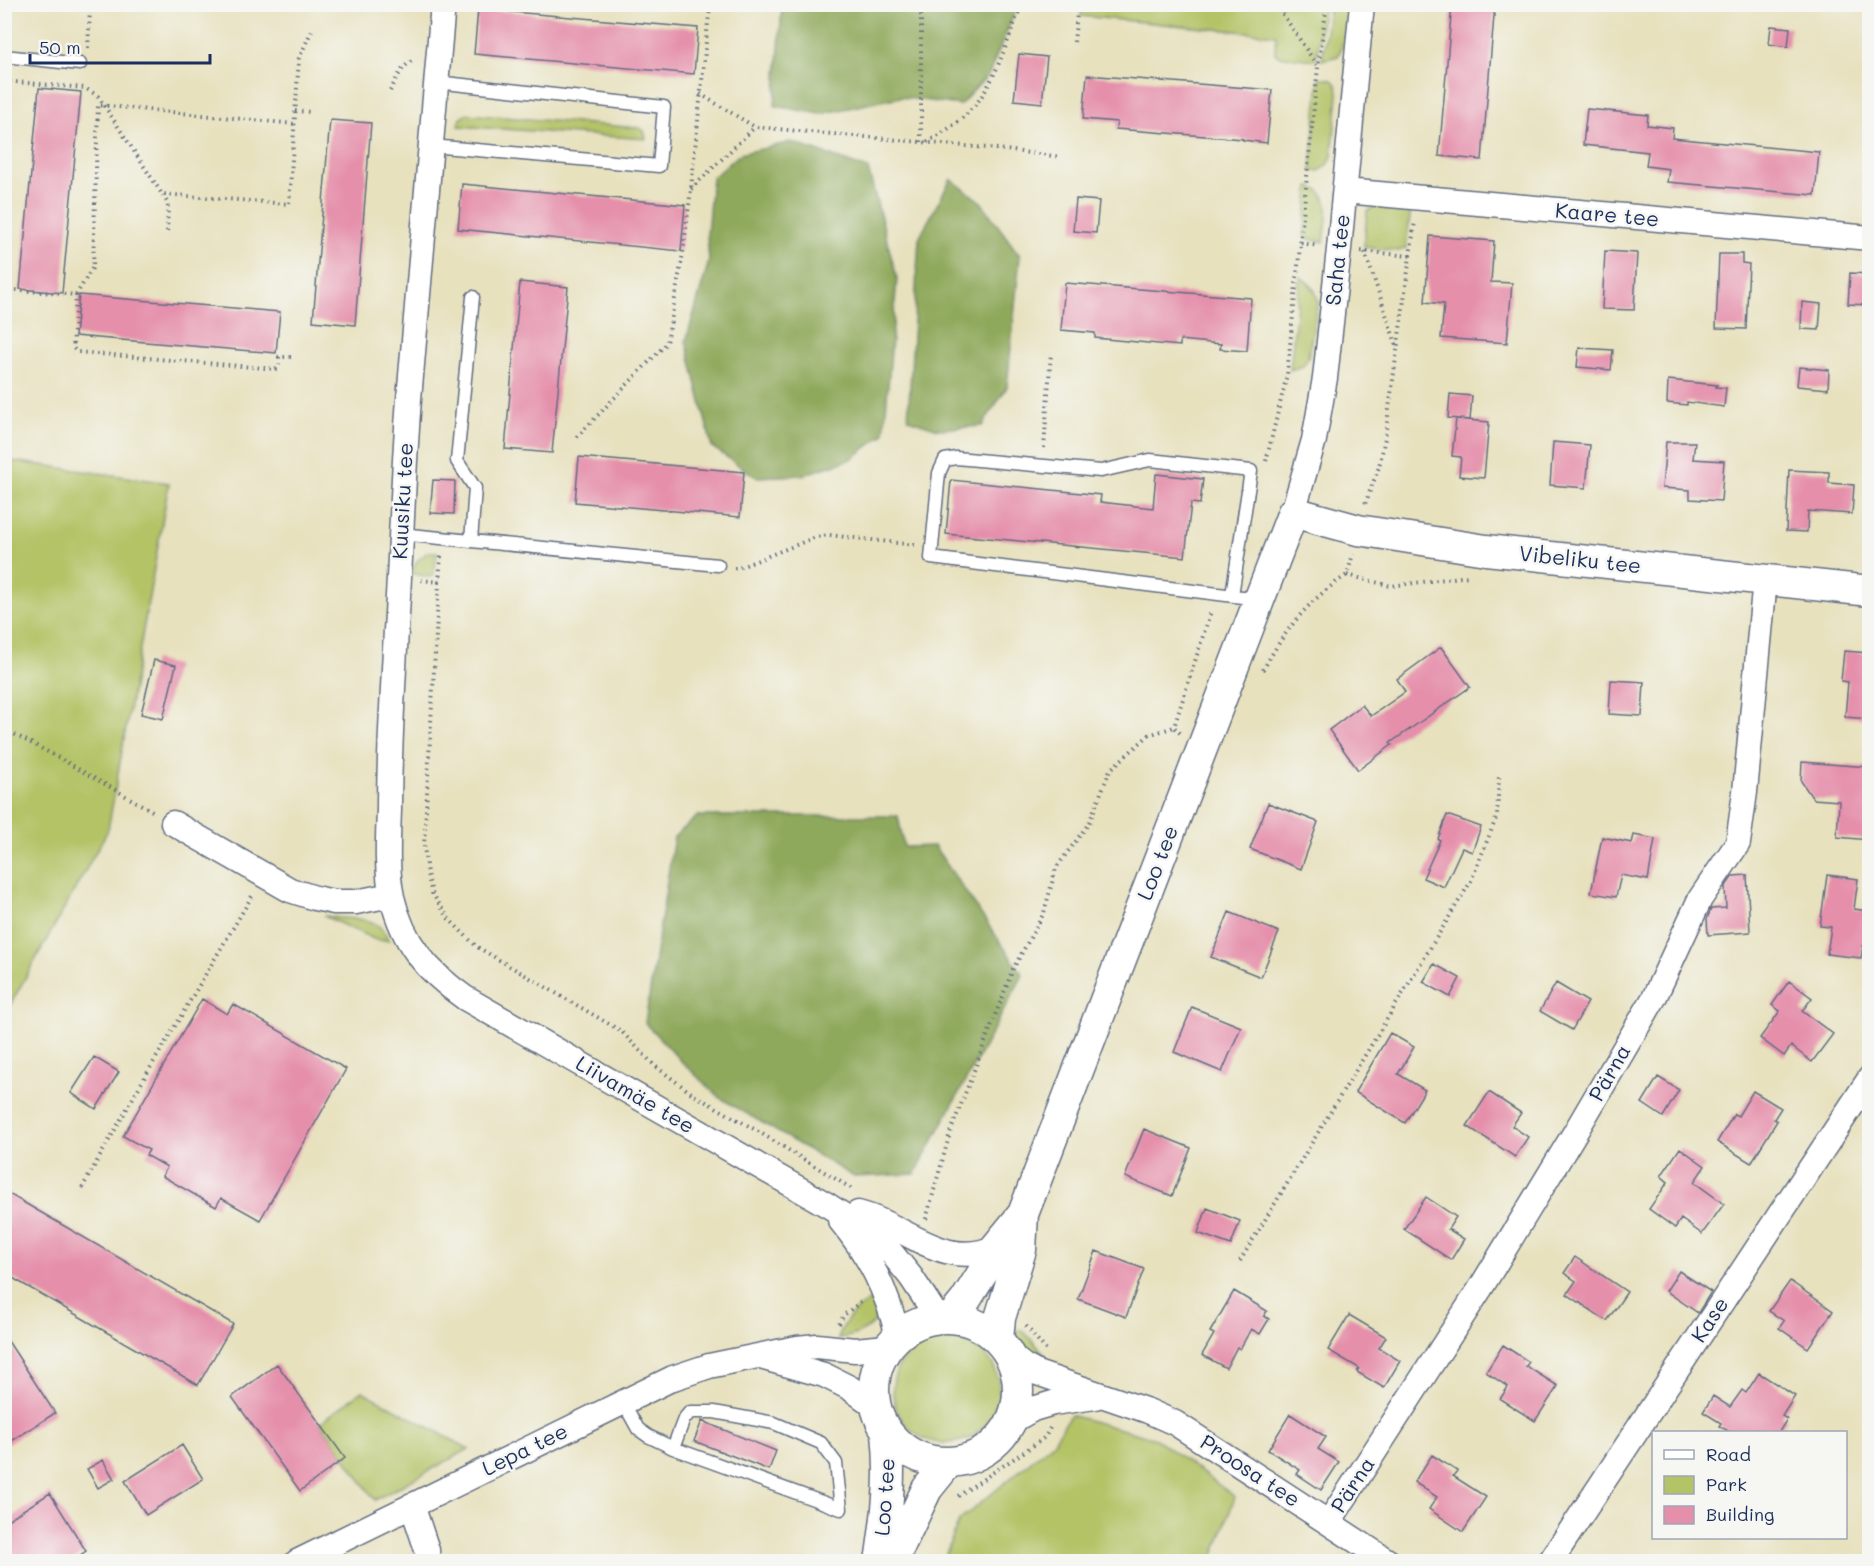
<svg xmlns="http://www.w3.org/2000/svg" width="1874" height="1566" font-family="Mali,sans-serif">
<rect width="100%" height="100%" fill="#f6f6f2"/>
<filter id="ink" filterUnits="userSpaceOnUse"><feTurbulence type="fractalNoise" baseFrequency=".0167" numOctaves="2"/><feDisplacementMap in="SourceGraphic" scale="12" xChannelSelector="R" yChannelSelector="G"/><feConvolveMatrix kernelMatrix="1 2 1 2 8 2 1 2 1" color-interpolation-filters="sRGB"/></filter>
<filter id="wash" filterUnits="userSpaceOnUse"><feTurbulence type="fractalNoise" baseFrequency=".008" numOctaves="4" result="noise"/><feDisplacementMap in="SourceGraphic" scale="24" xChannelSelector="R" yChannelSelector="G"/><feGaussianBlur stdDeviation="1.35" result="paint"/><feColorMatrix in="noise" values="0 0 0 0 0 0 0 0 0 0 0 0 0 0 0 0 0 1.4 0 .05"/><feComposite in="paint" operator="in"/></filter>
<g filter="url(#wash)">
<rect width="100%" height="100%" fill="#e7e1be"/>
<path fill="#b4c366" stroke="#687962" stroke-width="1.5" d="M 1082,4 L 1324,4 L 1324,5 L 1316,60 L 1278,56 L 1275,53 L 1276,35 L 1081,16 Z
M 1330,4 L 1348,5 C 1346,22 1346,40 1338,56 L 1322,60 Z
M 1319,78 C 1331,78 1338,80 1338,94 L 1332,156 L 1329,163 L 1319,171 L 1311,171 Z
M 466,114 L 640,128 L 644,131 L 646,139 L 458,126 L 460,120 Z
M 1309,187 C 1335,191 1326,223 1324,242 L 1304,238 Z
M 1376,206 L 1411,208 L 1406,248 L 1399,251 L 1364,247 L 1367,212 Z
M 1300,277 C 1311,284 1316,289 1318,302 L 1308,358 L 1303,366 L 1290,370 Z
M 5,460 L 169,483 L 108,830 L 5,1014 Z
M 428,552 L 437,552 L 434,575 L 429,577 L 410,573 L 418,560 Z
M 324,916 C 330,916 337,918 344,918 C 366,920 378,918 389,940 L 376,940 Z
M 876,1298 L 881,1316 C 868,1330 856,1337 838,1338 C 845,1319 857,1306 876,1298 Z
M 1022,1330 L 1042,1351 L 1050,1368 C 1032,1358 1019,1351 1013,1331 Z
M893 1390a53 53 0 1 1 106 0a53 53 0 1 1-106 0Z
M 362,1391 L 469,1449 L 375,1500 L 320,1423 Z
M 1070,1415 L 1156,1439 L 1235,1497 L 1212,1561 L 943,1561 L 959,1521 L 1053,1443 Z"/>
<path fill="#8fa95b" stroke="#556c5c" stroke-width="1.5" d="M 782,5 L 782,4 L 1018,5 L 989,74 L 960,105 L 900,97 L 821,114 L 775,106 Z
M 791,142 L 868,169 L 897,278 L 884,434 L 851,459 L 803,475 L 756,477 L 712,447 L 686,341 L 709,261 L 707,234 L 712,178 L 740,154 Z
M 951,179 L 981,202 L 1020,256 L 1007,387 L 982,426 L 938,429 L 908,419 L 919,238 Z
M 698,816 L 898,816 L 904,847 L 934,846 L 1023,975 L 915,1174 L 854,1177 L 720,1098 L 683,1063 L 645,1023 L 674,837 Z"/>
<g id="blocks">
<path fill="#e58fab" d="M 1452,4 L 1495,4 L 1482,160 L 1439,156 Z
M 478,9 L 698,28 L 694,74 L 474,54 Z
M 1771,26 L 1790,28 L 1788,47 L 1769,44 Z
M 1019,54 L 1047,57 L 1042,103 L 1014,100 Z
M 1087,75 L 1272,90 L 1267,143 L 1243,140 L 1243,139 L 1116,129 L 1117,122 L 1083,119 Z
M 39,88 L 81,92 L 62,293 L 20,289 Z
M 1587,109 L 1648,115 L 1647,125 L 1673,128 L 1672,138 L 1819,152 L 1815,195 L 1667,182 L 1669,169 L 1646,166 L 1648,152 L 1583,145 Z
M 330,120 L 371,123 L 355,325 L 313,321 Z
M 462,184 L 685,205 L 681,251 L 458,229 Z
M 1076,199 L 1099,201 L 1096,233 L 1073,231 Z
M 1430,236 L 1494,241 L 1491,282 L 1512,283 L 1507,343 L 1441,338 L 1444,304 L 1425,302 Z
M 1605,251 L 1637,253 L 1634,310 L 1602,309 Z
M 1719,254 L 1742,254 L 1742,263 L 1749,264 L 1746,329 L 1716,328 Z
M 1850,273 L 1869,274 L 1869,305 L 1848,304 Z
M 520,282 L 568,287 L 552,453 L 505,449 Z
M 1065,283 L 1251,298 L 1247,351 L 1220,349 L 1221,344 L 1180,340 L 1180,346 L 1095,338 L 1095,333 L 1061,330 Z
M 79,295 L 280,312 L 276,353 L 75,336 Z
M 1802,302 L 1821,304 L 1819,330 L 1801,329 Z
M 1579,348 L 1613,350 L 1611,370 L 1577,367 Z
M 1799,367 L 1829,370 L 1828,389 L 1797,386 Z
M 1668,380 L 1717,385 L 1716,387 L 1726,388 L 1724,407 L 1687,402 L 1687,405 L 1667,403 Z
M 1450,394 L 1472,396 L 1470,420 L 1448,418 Z
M 1456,419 L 1489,422 L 1484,478 L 1459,476 L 1461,457 L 1452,456 Z
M 1553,442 L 1590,445 L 1586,488 L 1550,485 Z
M 1666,442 L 1695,442 L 1693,459 L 1724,461 L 1721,501 L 1690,499 L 1690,490 L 1662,488 Z
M 579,457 L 744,472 L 740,517 L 575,502 Z
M 1789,470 L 1829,472 L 1829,483 L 1854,485 L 1852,514 L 1808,511 L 1807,532 L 1786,531 Z
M 1156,474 L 1203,479 L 1200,504 L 1191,503 L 1185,557 L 946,534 L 951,480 L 1101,495 L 1100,502 L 1153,508 Z
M 433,480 L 455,481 L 454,514 L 430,513 Z
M 1441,647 L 1470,687 L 1390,743 L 1392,745 L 1358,770 L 1329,730 L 1362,705 L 1371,716 L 1405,692 L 1397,679 Z
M 1844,651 L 1869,653 L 1869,719 L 1845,717 L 1848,682 L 1841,681 Z
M 154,660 L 176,665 L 163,719 L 141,714 Z
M 1611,680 L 1644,682 L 1642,716 L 1609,714 Z
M 1802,762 L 1869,767 L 1869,840 L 1837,837 L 1839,801 L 1813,799 L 1801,781 Z
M 1268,803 L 1318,822 L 1301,869 L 1250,849 Z
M 1447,815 L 1481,827 L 1472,852 L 1462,848 L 1444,887 L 1423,878 L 1440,840 L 1438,839 Z
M 1634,835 L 1655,839 L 1648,880 L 1621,875 L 1616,897 L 1591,893 L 1602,837 L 1632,843 Z
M 1747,875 L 1750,932 L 1708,935 L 1707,919 L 1711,909 L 1726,908 L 1725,887 L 1733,876 Z
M 1827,875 L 1858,879 L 1854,909 L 1869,911 L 1869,947 L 1863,946 L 1861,958 L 1827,954 L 1831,927 L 1820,926 Z
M 1229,912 L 1279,932 L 1261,977 L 1211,957 Z
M 1434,964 L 1460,978 L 1450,997 L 1423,982 Z
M 1789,981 L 1812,998 L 1802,1011 L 1833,1034 L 1812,1062 L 1791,1046 L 1784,1056 L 1760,1038 L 1780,1011 L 1772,1005 Z
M 1556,983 L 1588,1002 L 1572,1030 L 1540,1011 Z
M 202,999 L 227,1014 L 233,1004 L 346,1069 L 260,1220 L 221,1198 L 216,1207 L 162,1176 L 167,1167 L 146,1155 L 149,1150 L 123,1136 Z
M 1192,1007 L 1241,1027 L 1222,1072 L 1174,1052 Z
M 1390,1033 L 1414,1047 L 1398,1074 L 1425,1090 L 1405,1123 L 1355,1092 Z
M 94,1057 L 119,1072 L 96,1109 L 71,1093 Z
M 1658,1077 L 1679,1090 L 1663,1117 L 1642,1103 Z
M 1753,1091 L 1781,1108 L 1774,1119 L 1777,1121 L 1751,1163 L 1717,1142 L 1734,1114 L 1738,1116 Z
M 1489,1092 L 1521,1113 L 1512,1126 L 1528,1137 L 1515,1157 L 1467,1126 Z
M 1144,1129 L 1191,1148 L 1172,1196 L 1125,1177 Z
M 1680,1148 L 1705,1166 L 1694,1182 L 1724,1204 L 1702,1234 L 1681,1219 L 1675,1228 L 1649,1209 L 1668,1182 L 1661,1176 Z
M 4,1191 L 233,1324 L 198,1385 L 4,1273 Z
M 1426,1197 L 1456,1217 L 1448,1229 L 1464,1239 L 1451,1260 L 1404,1229 Z
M 1207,1208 L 1240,1221 L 1231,1245 L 1198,1233 Z
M 1096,1251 L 1144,1269 L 1126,1317 L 1078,1299 Z
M 1575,1257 L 1627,1292 L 1607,1321 L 1567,1294 L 1576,1281 L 1564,1273 Z
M 1679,1271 L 1711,1292 L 1698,1313 L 1666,1291 Z
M 1790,1281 L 1833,1311 L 1808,1348 L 1779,1328 L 1784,1321 L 1769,1311 Z
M 1234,1291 L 1267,1311 L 1264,1316 L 1269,1319 L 1260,1334 L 1251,1329 L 1240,1349 L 1237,1347 L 1226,1368 L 1202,1355 L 1214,1334 L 1210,1332 Z
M 1349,1315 L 1386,1337 L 1379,1348 L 1400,1361 L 1384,1388 L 1357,1372 L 1359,1368 L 1328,1350 Z
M 4,1335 L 55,1413 L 4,1446 Z
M 1503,1345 L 1529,1362 L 1526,1366 L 1558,1386 L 1535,1421 L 1500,1399 L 1508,1387 L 1486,1372 Z
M 277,1364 L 345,1458 L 300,1491 L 232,1397 Z
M 1759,1373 L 1795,1396 L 1782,1416 L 1787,1419 L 1779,1432 L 1730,1432 L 1719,1426 L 1721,1423 L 1703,1412 L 1713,1396 L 1730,1407 L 1742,1390 L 1746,1393 Z
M 1290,1414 L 1326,1437 L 1318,1449 L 1339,1462 L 1321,1490 L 1297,1474 L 1300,1470 L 1268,1450 Z
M 702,1421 L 776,1451 L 769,1470 L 694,1441 Z
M 182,1445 L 203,1479 L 146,1515 L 125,1481 Z
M 1432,1455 L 1457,1471 L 1453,1476 L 1486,1497 L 1463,1532 L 1429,1509 L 1437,1497 L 1414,1482 Z
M 103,1460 L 114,1479 L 98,1488 L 87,1469 Z
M 50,1493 L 86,1551 L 70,1562 L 4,1562 L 4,1522 Z"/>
</g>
</g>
<g filter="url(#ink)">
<use href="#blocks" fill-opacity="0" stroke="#626d80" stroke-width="1.5"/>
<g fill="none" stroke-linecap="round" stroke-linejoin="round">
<defs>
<path id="service" d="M 4,56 L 80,64
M 431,146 L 659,166 L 664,107 L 436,82
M 400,534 L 718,565
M 471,541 L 475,488 L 457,461 L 473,297
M 1232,595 L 1251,471 L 1150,460 L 1101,471 L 956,458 L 945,460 L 939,473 L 931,558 L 1258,599
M 623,1402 L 638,1429 L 648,1436 L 673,1448 L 841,1509 L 836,1463 L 821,1443 L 774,1423 L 714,1412 L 690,1412 L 684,1419 L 673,1448"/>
<path id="minor" d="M 443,4 C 432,136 420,267 409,399 C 403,476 401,553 396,630 C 393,690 389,750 389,810 C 388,838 386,869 392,897 C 403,944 427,971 465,998 L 829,1206 L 868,1231 L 885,1245 L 911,1277 L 938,1318
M 1345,191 L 1870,238
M 1293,512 L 1314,440 L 1325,378 L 1339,249 L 1362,4
M 173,823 L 290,890 L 315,898 L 334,902 L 356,902 L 391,895
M 858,1213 C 906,1225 944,1271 996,1247
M 840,1220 C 871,1258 886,1289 898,1336
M 1010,1355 L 1024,1366 L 1037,1373 L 1148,1411 L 1175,1423 L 1389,1562
M 764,1358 L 824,1375 L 850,1388 L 875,1406
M 1012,1421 L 1033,1409 L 1053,1403 L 1095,1397
M 412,1505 L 427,1550 L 428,1562
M 1329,1522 L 1480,1289 L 1576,1131 L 1654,998 L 1700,899 L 1738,843 L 1745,792 L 1765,579
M 297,1562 L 673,1378 L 709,1366 L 797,1348 L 817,1346 L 855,1350 L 887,1347
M 1550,1562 L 1870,1078"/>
<path id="tertiary" d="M874 1390a72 72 0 1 1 144 0a72 72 0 1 1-144 0Z
M 951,1318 L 965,1301 L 985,1269 L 996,1247 L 1023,1214
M 998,1340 L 1000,1318 L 1021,1250 L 1023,1214 L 1293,512 L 1358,530 L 1486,550 L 1870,591
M 880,1562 C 887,1515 892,1480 887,1433
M 892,1562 L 927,1489 L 948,1463"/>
</defs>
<use href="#service" stroke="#626d80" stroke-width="15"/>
<use href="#minor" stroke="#626d80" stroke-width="27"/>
<use href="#tertiary" stroke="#626d80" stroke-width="33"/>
<path stroke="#626d80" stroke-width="4" stroke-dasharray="1.5 4.5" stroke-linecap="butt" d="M 1276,4 L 1318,67
M 1074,42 L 1078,4
M 88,48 L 90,10
M 4,81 L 85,88 L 98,96 L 162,194 L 289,204 L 299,58 L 313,28
M 390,91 C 397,79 401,66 414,60
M 700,94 L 755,127 L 998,149 L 1061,157
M 295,111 L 313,112
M 921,142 L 921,4
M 927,142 C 976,114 987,95 1007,43 C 1012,31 1016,16 1023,4
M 691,189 L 755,127
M 163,195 L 168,204 L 167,235
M 1301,243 L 1318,246
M 1361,251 L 1410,256 L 1385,438 L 1379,467 L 1365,504
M 1365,252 L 1397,347
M 1410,256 L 1415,221
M 4,289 L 76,295 L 93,267 L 98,105 L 295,124
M 76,295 L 73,348 L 77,352 L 276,369 L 279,365 L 279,357 L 291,357
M 577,437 L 667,343 L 683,253 L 691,189 L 708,22 L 711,4
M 1044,448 L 1051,353
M 1266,461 L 1287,375 L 1318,67 L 1327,4
M 734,568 L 738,568 L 816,537 L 829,535 L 915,545
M 1347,575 L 1391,586 L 1469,576
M 421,580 L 439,582 L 441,554
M 439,582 L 424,845 L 427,874 L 432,893 L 449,919 L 477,947 L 621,1031 L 655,1066 L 694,1095 L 754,1129 L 854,1190
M 1263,670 C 1285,630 1308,600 1347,575 L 1353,554
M 4,729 L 52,754 L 154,812
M 1180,733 L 1174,727 L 1211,611
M 82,1188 L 146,1075 L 252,896
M 926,1219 L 950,1133 L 1013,969 L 1044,913 L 1056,868 L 1089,823 L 1110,770 L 1149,735 L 1174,727
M 1240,1261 L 1471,881 L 1497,816 L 1499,775
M 839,1324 L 844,1315 L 863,1300
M 1026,1326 L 1046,1350
M 958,1496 L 1037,1443 L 1045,1437 L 1050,1428"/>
<use href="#service" stroke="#fff" stroke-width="12"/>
<use href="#minor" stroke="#fff" stroke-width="24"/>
<use href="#tertiary" stroke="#fff" stroke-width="30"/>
</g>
</g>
<g text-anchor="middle" stroke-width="5" stroke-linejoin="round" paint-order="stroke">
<g font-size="21" fill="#1b2f5e" stroke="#f6f6f2">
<text transform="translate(1607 215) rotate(5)" y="7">Kaare tee</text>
<text transform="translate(1338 260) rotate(-84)" y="7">Saha tee</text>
<text transform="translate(403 501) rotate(-87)" y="7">Kuusiku tee</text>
<text transform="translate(1580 560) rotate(6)" y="7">Vibeliku tee</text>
<text transform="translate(1158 863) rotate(-69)" y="7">Loo tee</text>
<text transform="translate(1610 1073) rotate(-60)" y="7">Pärna</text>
<text transform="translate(635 1095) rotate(30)" y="7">Liivamäe tee</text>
<text transform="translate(1710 1320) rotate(-57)" y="7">Kase</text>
<text transform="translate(525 1450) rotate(-26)" y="7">Lepa tee</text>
<text transform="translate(1250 1471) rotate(33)" y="7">Proosa tee</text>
<text transform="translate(1353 1485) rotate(-57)" y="7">Pärna</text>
<text transform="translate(885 1497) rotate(-86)" y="7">Loo tee</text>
</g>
</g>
<rect width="1874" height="1566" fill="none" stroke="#f6f6f2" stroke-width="24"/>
<rect x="1652" y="1431" width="195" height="108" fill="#f6f6f2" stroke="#9ea6b7" stroke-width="1.5"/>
<rect x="1664" y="1450" width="30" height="9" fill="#ffffff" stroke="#9ea6b7" stroke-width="1.5"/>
<text x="1706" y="1461" font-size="18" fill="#1b2f5e">Road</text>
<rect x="1664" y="1476" width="30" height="18" fill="#b4c366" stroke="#9ea6b7" stroke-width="1.5"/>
<text x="1706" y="1491" font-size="18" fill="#1b2f5e">Park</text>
<rect x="1664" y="1506" width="30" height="18" fill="#e58fab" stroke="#9ea6b7" stroke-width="1.5"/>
<text x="1706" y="1521" font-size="18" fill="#1b2f5e">Building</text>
<path d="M30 54v9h180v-9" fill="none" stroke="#1b2f5e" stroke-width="3"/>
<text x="39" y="54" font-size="18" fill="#1b2f5e" stroke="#f6f6f2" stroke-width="4.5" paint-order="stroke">50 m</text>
</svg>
